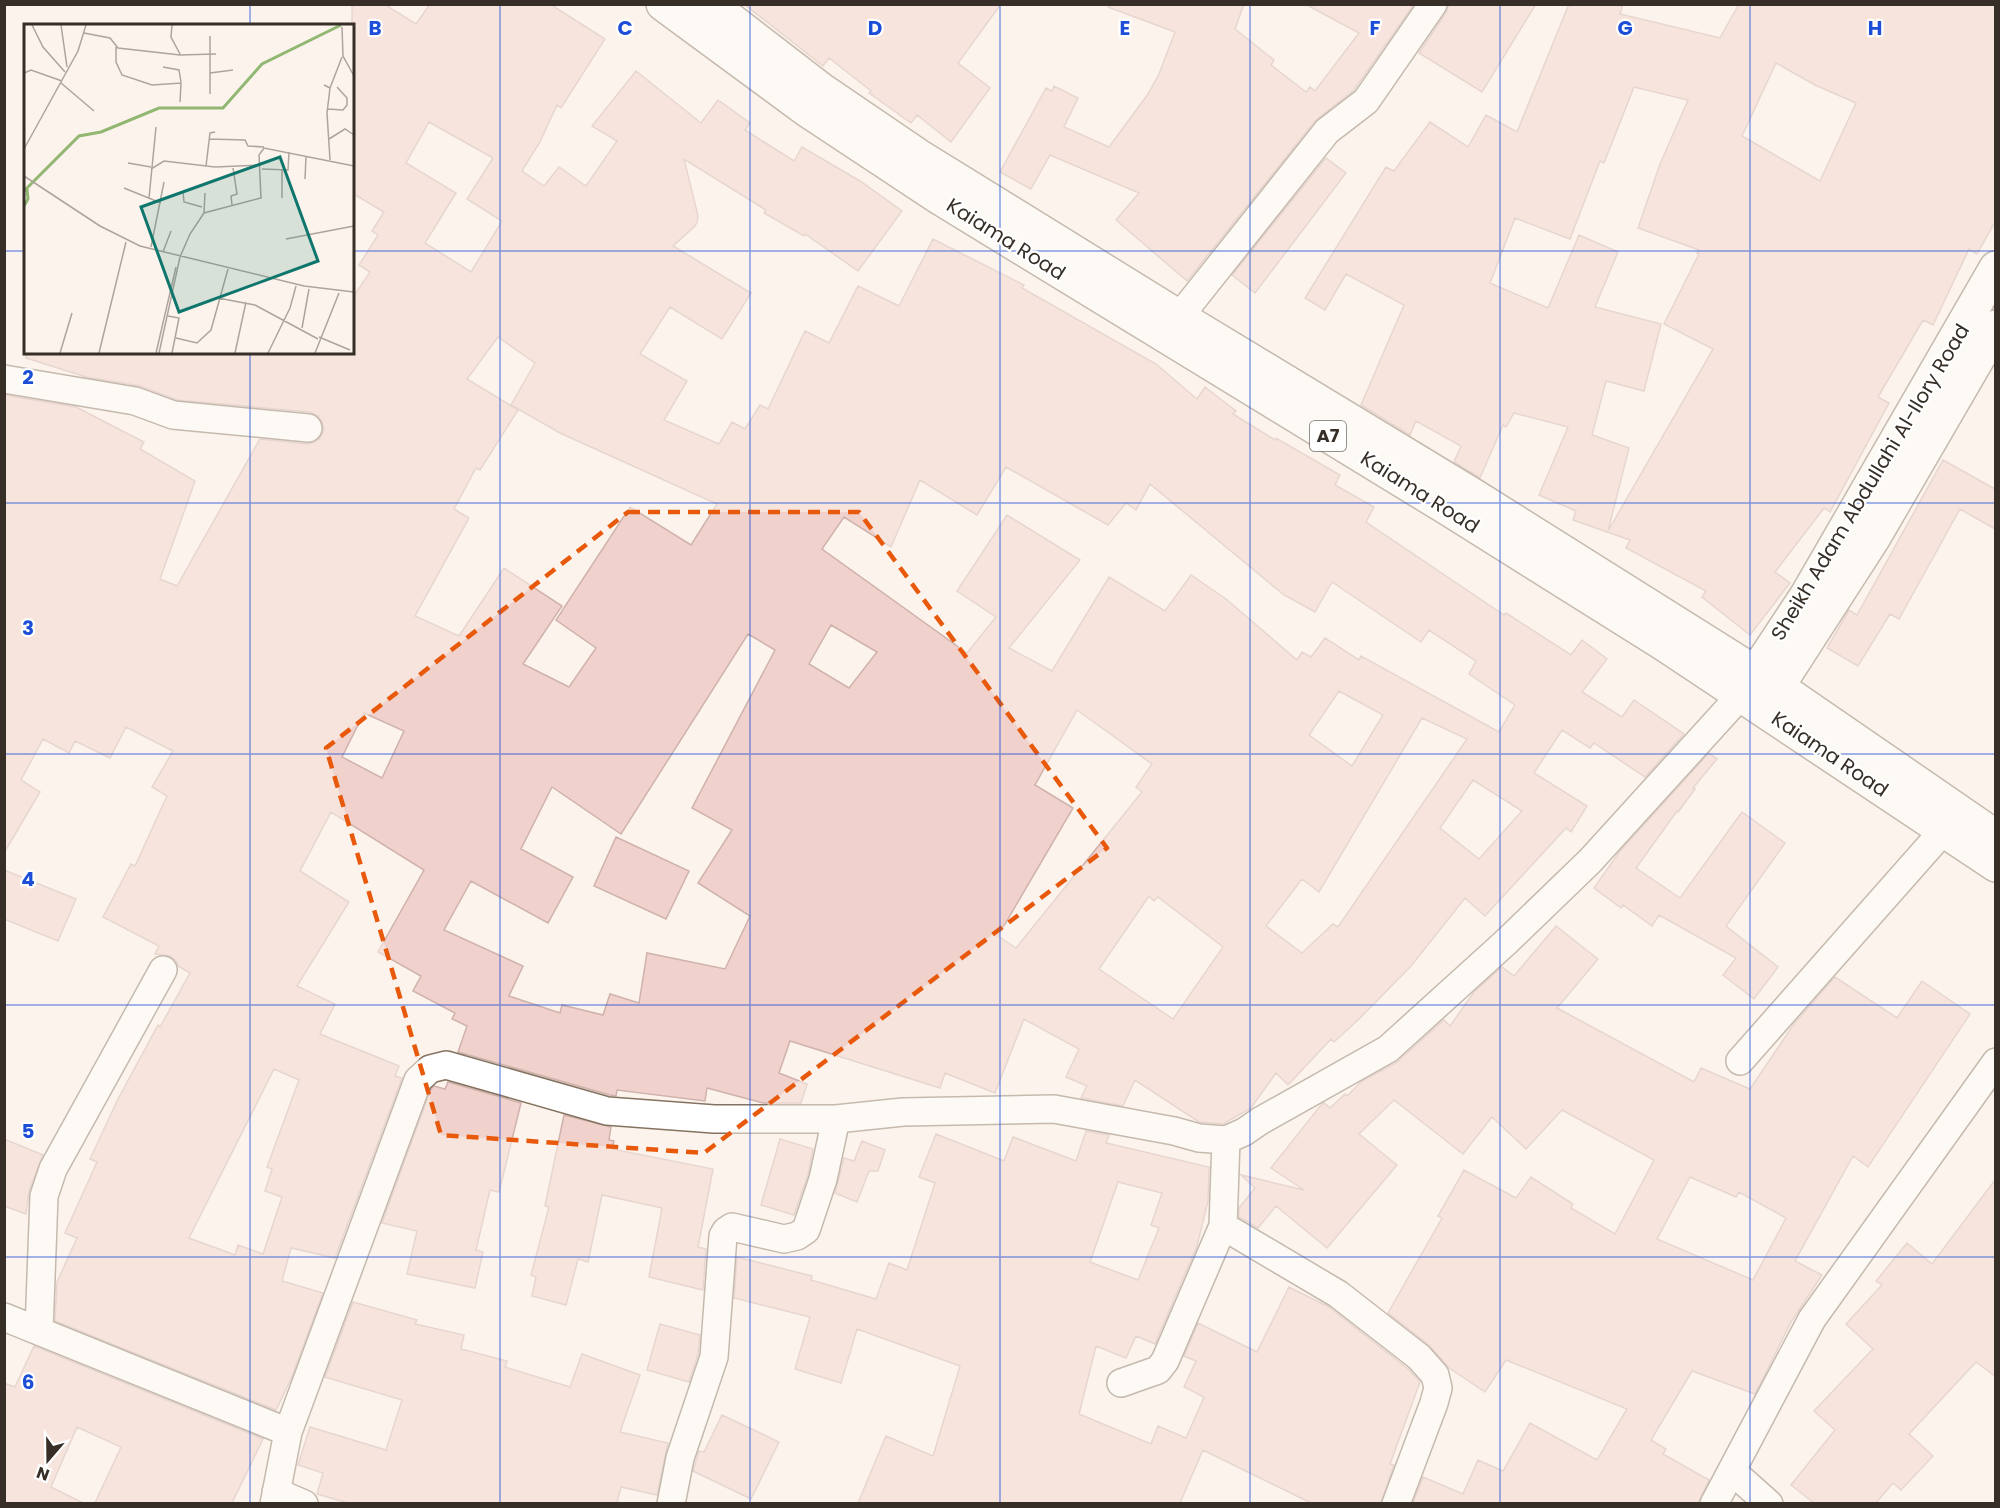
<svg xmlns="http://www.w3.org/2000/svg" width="2000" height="1508" font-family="Poppins,sans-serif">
<rect width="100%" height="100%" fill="#fcf4ec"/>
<path fill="#f0d1cb" stroke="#cfb2ac" stroke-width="1.5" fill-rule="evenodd" d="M 352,4 L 384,4 L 416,24 L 430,4 L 550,4 L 605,39 L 561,108 L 557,105 L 540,142 L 522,171 L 544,186 L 559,167 L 586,186 L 617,141 L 592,126 L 636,71 L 701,123 L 718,100 L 750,123 L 745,130 L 794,161 L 802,147 L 860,181 L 902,211 L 858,271 L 805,234 L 804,236 L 764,213 L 766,210 L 684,159 L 698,216 L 697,222 L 695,226 L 673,246 L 751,293 L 722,339 L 670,307 L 640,354 L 687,381 L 664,420 L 719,444 L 732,422 L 745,429 L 760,405 L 768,409 L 805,331 L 829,343 L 858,286 L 899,306 L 933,239 L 1024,285 L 1022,288 L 1156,364 L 1197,399 L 1205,387 L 1236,411 L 1233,414 L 1275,440 L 1276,438 L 1340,475 L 1335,485 L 1374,507 L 1366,522 L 1504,615 L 1506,613 L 1571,655 L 1582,640 L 1607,659 L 1582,692 L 1622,717 L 1634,700 L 1684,734 L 1645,777 L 1594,743 L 1590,748 L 1562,730 L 1534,773 L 1587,806 L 1571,832 L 1566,828 L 1485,916 L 1465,898 L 1411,966 L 1360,1018 L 1334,1042 L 1331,1039 L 1288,1085 L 1276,1073 L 1251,1108 L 1223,1124 L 1199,1122 L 1135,1080 L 1123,1106 L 1081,1098 L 1087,1086 L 1066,1077 L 1079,1049 L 1024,1019 L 995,1093 L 945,1073 L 940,1088 L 790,1041 L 779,1073 L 807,1084 L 801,1103 L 763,1103 L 707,1088 L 705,1101 L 617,1090 L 616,1096 L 610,1095 L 458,1052 L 467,1026 L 452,1019 L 455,1013 L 413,991 L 421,976 L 378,952 L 424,870 L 331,812 L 300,871 L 349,902 L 297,986 L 335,1004 L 320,1034 L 399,1066 L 395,1076 L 402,1078 L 335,1258 L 291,1248 L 282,1281 L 323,1293 L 291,1379 L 276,1410 L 55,1321 L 57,1282 L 77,1238 L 65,1233 L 97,1162 L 90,1159 L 118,1099 L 158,1025 L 160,1027 L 190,973 L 178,966 L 176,961 L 170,956 L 155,954 L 159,946 L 103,917 L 131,864 L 135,866 L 167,796 L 152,787 L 173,751 L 126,727 L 110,758 L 75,741 L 69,753 L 43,739 L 21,780 L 40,792 L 4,853 L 4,395 L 76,407 L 144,442 L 140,449 L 195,481 L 160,579 L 177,586 L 260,439 L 307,444 L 315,442 L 320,438 L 324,430 L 322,422 L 318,416 L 310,412 L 177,400 L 140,386 L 86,377 L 26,358 L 27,352 L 352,352 L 352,299 L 370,272 L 359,265 L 378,235 L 372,231 L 384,212 L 352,193 ZM 429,122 L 493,158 L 467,199 L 502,221 L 471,272 L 425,243 L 456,193 L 406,163 ZM 498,337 L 535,363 L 511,405 L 560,433 L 717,504 L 691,545 L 630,507 L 556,620 L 596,648 L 569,687 L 523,664 L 562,606 L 504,568 L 459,636 L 415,616 L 469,518 L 454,509 L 476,468 L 480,470 L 518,410 L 467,379 ZM 1006,467 L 1108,525 L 1126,503 L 1136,510 L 1150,484 L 1284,595 L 1315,612 L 1332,582 L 1421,642 L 1429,630 L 1476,661 L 1469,674 L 1515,705 L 1499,732 L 1361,656 L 1359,660 L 1325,638 L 1311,657 L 1302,652 L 1297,660 L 1226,599 L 1191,575 L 1165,611 L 1109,577 L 1052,671 L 1009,648 L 1080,560 L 1007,515 L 957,591 L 996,617 L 967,653 L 822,549 L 844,517 L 891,547 L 920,480 L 977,515 ZM 831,625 L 877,652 L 849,688 L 809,664 ZM 748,634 L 775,650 L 692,808 L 732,830 L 698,883 L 750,916 L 725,969 L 647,953 L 639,1003 L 610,994 L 603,1015 L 562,1005 L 560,1013 L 509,996 L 523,966 L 444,930 L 471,881 L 548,923 L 573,877 L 521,849 L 552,787 L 621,834 ZM 1339,691 L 1383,715 L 1352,766 L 1309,735 ZM 1077,710 L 1152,764 L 1136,787 L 1142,792 L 1016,948 L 998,936 L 1073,808 L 1035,785 ZM 364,713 L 404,731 L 382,778 L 342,757 ZM 1422,718 L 1467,739 L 1338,927 L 1333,924 L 1302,953 L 1266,926 L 1302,879 L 1319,892 ZM 1473,780 L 1522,811 L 1479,859 L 1440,828 ZM 1149,896 L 1154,901 L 1158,897 L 1223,947 L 1173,1019 L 1099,969 ZM 274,1069 L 299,1080 L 267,1167 L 272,1169 L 265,1191 L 282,1197 L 263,1254 L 238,1245 L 235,1255 L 189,1238 Z
M 744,4 L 1001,4 L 958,63 L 990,88 L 951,142 L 917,115 L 911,123 L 869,93 L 871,91 L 829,58 L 823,66 Z
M 1109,4 L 1244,4 L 1235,29 L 1274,60 L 1271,65 L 1306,92 L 1310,87 L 1315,91 L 1359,33 L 1305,4 L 1414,4 L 1354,90 L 1315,121 L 1187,281 L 1116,220 L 1139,193 L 1050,155 L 1031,189 L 1000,172 L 1046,88 L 1052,91 L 1054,86 L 1078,98 L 1064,127 L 1109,147 L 1148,94 L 1159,74 L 1175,32 L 1108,7 Z
M 1449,4 L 1536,4 L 1482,92 L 1419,53 L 1446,13 Z
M 1569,4 L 1623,4 L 1620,14 L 1720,38 L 1739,4 L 1995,4 L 1995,222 L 1977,254 L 1969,249 L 1933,325 L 1923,320 L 1878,397 L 1889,403 L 1830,512 L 1824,508 L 1775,572 L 1790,583 L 1750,635 L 1702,597 L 1706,591 L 1626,548 L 1630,540 L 1573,520 L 1576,511 L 1539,495 L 1568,427 L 1514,413 L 1506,427 L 1503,425 L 1480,478 L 1454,462 L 1461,446 L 1416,421 L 1410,435 L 1361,405 L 1404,305 L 1346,274 L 1325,310 L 1305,298 L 1386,167 L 1394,171 L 1430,122 L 1468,147 L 1486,115 L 1517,132 ZM 1776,63 L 1815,85 L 1856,103 L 1820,181 L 1742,136 ZM 1634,87 L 1688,100 L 1660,164 L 1638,228 L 1699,250 L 1697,253 L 1699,254 L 1664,324 L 1713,349 L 1608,531 L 1629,448 L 1592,435 L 1606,381 L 1644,391 L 1661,324 L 1595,307 L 1618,252 L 1579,235 L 1548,308 L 1490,283 L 1515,218 L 1570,239 L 1600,161 L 1604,163 Z
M 1326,158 L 1346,173 L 1255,293 L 1232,275 Z
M 1943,460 L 1995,489 L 1995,529 L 1960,509 L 1899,619 L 1890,614 L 1858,666 L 1827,648 L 1849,610 L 1857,615 Z
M 1709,753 L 1717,759 L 1693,788 L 1695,789 L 1678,812 L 1677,811 L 1636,868 L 1680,898 L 1742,812 L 1785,843 L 1726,926 L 1778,967 L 1754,999 L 1723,975 L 1736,958 L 1659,915 L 1652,926 L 1623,905 L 1621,908 L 1594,888 L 1620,851 Z
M 616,837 L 689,871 L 666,919 L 594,886 Z
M 4,870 L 76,899 L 58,941 L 4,919 Z
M 1556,926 L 1598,959 L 1557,1008 L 1694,1082 L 1701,1068 L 1750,1089 L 1794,1024 L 1835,977 L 1897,1018 L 1922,981 L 1970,1014 L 1868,1167 L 1853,1156 L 1795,1261 L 1822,1275 L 1791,1322 L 1755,1394 L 1692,1371 L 1651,1440 L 1666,1449 L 1663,1454 L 1709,1480 L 1698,1503 L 1413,1503 L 1423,1477 L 1463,1494 L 1478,1460 L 1503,1471 L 1530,1423 L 1597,1460 L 1627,1409 L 1506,1360 L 1485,1392 L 1449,1368 L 1429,1345 L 1388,1313 L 1442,1218 L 1438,1216 L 1464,1170 L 1516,1198 L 1531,1177 L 1573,1204 L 1571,1208 L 1615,1234 L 1654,1160 L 1562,1110 L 1526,1149 L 1492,1117 L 1463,1154 L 1394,1100 L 1359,1134 L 1397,1165 L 1327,1248 L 1276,1206 L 1258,1228 L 1239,1217 L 1239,1208 L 1255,1188 L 1241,1175 L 1304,1190 L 1271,1168 L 1321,1105 L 1324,1103 L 1330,1108 L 1345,1094 L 1347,1096 L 1362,1081 L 1396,1063 L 1444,1020 L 1450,1026 L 1474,992 L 1502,967 L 1514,976 ZM 1690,1177 L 1736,1197 L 1739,1192 L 1786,1218 L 1753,1280 L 1657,1239 Z
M 448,1082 L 521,1103 L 499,1192 L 490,1190 L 476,1250 L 483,1252 L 475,1288 L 407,1274 L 417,1231 L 382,1223 L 431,1089 L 434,1086 L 445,1089 Z
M 564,1115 L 611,1127 L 609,1140 L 614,1141 L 612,1149 L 713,1169 L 698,1247 L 706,1249 L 703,1290 L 649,1277 L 662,1208 L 602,1195 L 588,1262 L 578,1259 L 566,1305 L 532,1296 L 536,1277 L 531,1275 L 549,1207 L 545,1206 Z
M 1086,1131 L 1109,1135 L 1106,1143 L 1209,1167 L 1208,1201 L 1197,1246 L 1155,1344 L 1136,1336 L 1126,1358 L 1096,1346 L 1079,1414 L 1151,1444 L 1158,1426 L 1186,1438 L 1204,1397 L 1184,1387 L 1196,1361 L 1184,1356 L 1198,1323 L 1257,1352 L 1289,1287 L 1329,1307 L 1408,1369 L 1420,1382 L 1390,1464 L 1394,1465 L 1381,1503 L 1311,1503 L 1203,1450 L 1180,1503 L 858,1503 L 886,1436 L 933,1456 L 960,1366 L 857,1329 L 841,1383 L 795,1369 L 810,1317 L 734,1298 L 737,1257 L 812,1276 L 811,1280 L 876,1299 L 889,1263 L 907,1270 L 935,1183 L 919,1177 L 936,1134 L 1004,1161 L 1013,1137 L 1076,1161 ZM 1118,1182 L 1162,1193 L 1151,1225 L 1159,1228 L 1138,1280 L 1090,1262 Z
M 4,1139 L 43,1155 L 29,1191 L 26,1214 L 4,1206 Z
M 780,1139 L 813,1149 L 808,1175 L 794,1215 L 761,1205 Z
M 862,1141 L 885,1150 L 878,1171 L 869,1171 L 857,1202 L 835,1193 L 844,1158 L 854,1161 Z
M 1995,1180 L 1995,1376 L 1976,1362 L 1909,1434 L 1933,1456 L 1901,1490 L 1893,1483 L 1876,1503 L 1814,1503 L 1791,1485 L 1835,1430 L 1814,1411 L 1873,1349 L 1846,1324 L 1882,1285 L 1876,1281 L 1907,1243 L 1932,1264 Z
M 353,1302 L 417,1320 L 415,1324 L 464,1335 L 461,1349 L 507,1361 L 505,1367 L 570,1387 L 582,1354 L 640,1375 L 620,1432 L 668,1443 L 657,1495 L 621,1487 L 617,1503 L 348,1503 L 317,1494 L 323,1473 L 298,1465 L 310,1427 L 386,1450 L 402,1400 L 325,1377 Z
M 660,1324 L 700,1335 L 698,1354 L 689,1382 L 647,1370 Z
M 34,1346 L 263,1439 L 232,1503 L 95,1503 L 121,1447 L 77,1427 L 51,1487 L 83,1503 L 4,1503 L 4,1383 L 15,1387 Z
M 722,1415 L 779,1442 L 751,1499 L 693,1471 L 699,1451 L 704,1452 Z"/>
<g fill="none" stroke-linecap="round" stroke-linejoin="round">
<defs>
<path id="street" d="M 1179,317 L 1327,131 L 1366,101 L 1433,4
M 4,379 L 135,401 L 173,415 L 308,428
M 1740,1061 L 1944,830
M 1223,1226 L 1338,1294 L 1419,1357 L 1435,1375 L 1438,1388 L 1434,1403 L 1396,1504
M 4,1317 L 288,1432
M 39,1331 L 44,1196 L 53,1169 L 163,970
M 1121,1383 L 1158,1370 L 1165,1361 L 1223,1226 L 1226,1140
M 1732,1471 L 1769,1504
M 276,1492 L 304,1504
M 274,1504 L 288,1432 L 418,1080 L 430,1069 L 446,1065 L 607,1111 L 714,1119 L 836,1119 L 903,1112 L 1054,1109 L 1174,1131 L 1199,1138 L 1226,1140 L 1244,1132 L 1260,1121 L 1388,1049 L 1505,943 L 1590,861 L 1741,695
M 671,1504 L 680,1458 L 714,1357 L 723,1236 L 726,1231 L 732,1227 L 784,1239 L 797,1236 L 806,1230 L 823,1179 L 836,1119
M 1714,1504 L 1812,1319 L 1996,1062"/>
<path id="secondary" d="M 1741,695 L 1807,595 L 1996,268
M 1763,709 L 1874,537 L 1996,327"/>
<path id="highway" d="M 663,4 L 807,110 L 940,198 L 1447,508 L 1664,644 L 1996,865
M 710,4 L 823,91 L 917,155 L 1179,317 L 1471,494 L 1778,687 L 1996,837"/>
</defs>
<use href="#street" stroke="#857361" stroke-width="30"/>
<use href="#secondary" stroke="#857361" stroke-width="36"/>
<use href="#highway" stroke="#857361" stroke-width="36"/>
<use href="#street" stroke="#fff" stroke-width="27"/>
<use href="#secondary" stroke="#fff" stroke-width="33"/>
<use href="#highway" stroke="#fff" stroke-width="33"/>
</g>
<path d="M0 0H2000V1508H0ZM 628,512 L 859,512 L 1107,848 L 704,1153 L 441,1135 L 326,748 Z" fill="#fcf4ec" fill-opacity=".55" fill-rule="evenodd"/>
<path fill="none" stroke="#e8590c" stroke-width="4.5" stroke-dasharray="12 8" stroke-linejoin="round" d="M 628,512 L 859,512 L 1107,848 L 704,1153 L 441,1135 L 326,748 Z"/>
<path fill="none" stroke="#1d4ed8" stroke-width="1.5" stroke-opacity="0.55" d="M 250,4 L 250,26M 500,4 L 500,1504M 750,4 L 750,1504M 1000,4 L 1000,1504M 1250,4 L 1250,1504M 1500,4 L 1500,1504M 1750,4 L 1750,1504M 4,251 L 26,251M 352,251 L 1996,251M 250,352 L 250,1504M 4,503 L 1996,503M 4,754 L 1996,754M 4,1005 L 1996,1005M 4,1257 L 1996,1257"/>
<g text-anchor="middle" stroke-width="4.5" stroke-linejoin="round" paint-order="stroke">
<rect fill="#fff" stroke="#736d68" stroke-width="1.5" x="1310" y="421" width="36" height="30" rx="4.5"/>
<g font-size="18" font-weight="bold" fill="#372f27">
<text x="1328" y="442">A7</text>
</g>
<g font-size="20" fill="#372f27" stroke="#fff">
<text transform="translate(1006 239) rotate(32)" y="7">Kaiama Road</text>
<text transform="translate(1870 482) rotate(-59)" y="7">Sheikh Adam Abdullahi Al-Ilory Road</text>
<text transform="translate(1420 492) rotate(32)" y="7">Kaiama Road</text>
<text transform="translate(1830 754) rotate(34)" y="7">Kaiama Road</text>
</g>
</g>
<g transform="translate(24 24)">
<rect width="330" height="330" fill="#fcf4ec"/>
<path fill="none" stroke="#91b772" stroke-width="3" d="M 0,167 L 55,112 L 77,108 L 135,84 L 199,84 L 238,40 L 317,1M 0,182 L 4,175 L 3,165"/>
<path fill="none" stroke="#ada59d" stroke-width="1.5" d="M 8,1 L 19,23 L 41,48M 37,1 L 43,43M 148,1 L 147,13 L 156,30M 318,3 L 319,32 L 330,52M 60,9 L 86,14 L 94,24 L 156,31 L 192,30M 186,12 L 186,70M 92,23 L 92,38 L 98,51 L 128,61 L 157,59 L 156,78M 139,43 L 155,46 L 157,58M 0,49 L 7,46 L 38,57M 186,49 L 209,46M 37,59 L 70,87M 300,61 L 306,64 L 303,89 L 306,136M 306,64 L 318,33M 303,85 L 319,86 L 323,81 L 323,74 L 313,63M 185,115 L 221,116 L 224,122 L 240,123M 305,115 L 321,105 L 330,111M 0,125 L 54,27 L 62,1M 104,139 L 127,143M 182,142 L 186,109 L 191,108M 127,145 L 140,137 L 191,143 L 237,141M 238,145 L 264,146 L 265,128M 258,146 L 258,174M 0,152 L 76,202 L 116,222 L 280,262 L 330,268M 281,155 L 282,132M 100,164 L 137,179M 159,168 L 160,178 L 178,183M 125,174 L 132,103M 208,181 L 207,172 L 213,170 L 209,144M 180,189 L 181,169M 262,215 L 330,202M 127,223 L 140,158M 139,228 L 147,207M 194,274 L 231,281 L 294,315M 144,292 L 155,294 L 148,329M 278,304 L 285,265M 295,313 L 326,326M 152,314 L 173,319 L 187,306 L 204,245M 36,329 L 48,289M 75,329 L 102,218M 132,329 L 152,243M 135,329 L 156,233 L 166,210 L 180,189 L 237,174 L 235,131 L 240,124 L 330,142M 211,329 L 222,278M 244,329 L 266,284 L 272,262M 291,329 L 315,269"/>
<path fill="#0f766e" fill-opacity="0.15" stroke="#0f766e" stroke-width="3" d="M 256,133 L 294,237 L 155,288 L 117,183 Z"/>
<rect width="330" height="330" fill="none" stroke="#372f27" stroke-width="3"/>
</g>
<g font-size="20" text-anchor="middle" font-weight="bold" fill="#1d4ed8" stroke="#fff" stroke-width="4.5" stroke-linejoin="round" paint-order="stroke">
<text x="375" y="35">B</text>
<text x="625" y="35">C</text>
<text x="875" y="35">D</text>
<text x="1125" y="35">E</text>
<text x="1375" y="35">F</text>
<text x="1625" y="35">G</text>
<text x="1875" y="35">H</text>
<text x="28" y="384">2</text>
<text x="28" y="635">3</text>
<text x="28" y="886">4</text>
<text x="28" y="1138">5</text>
<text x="28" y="1389">6</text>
</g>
<rect width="2000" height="1508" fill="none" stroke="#372f27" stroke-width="12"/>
<g transform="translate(48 1460) rotate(200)" stroke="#ffffff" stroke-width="4.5" paint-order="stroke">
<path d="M0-4.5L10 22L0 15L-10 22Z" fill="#372f27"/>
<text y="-9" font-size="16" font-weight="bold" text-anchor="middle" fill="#372f27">N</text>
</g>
</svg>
